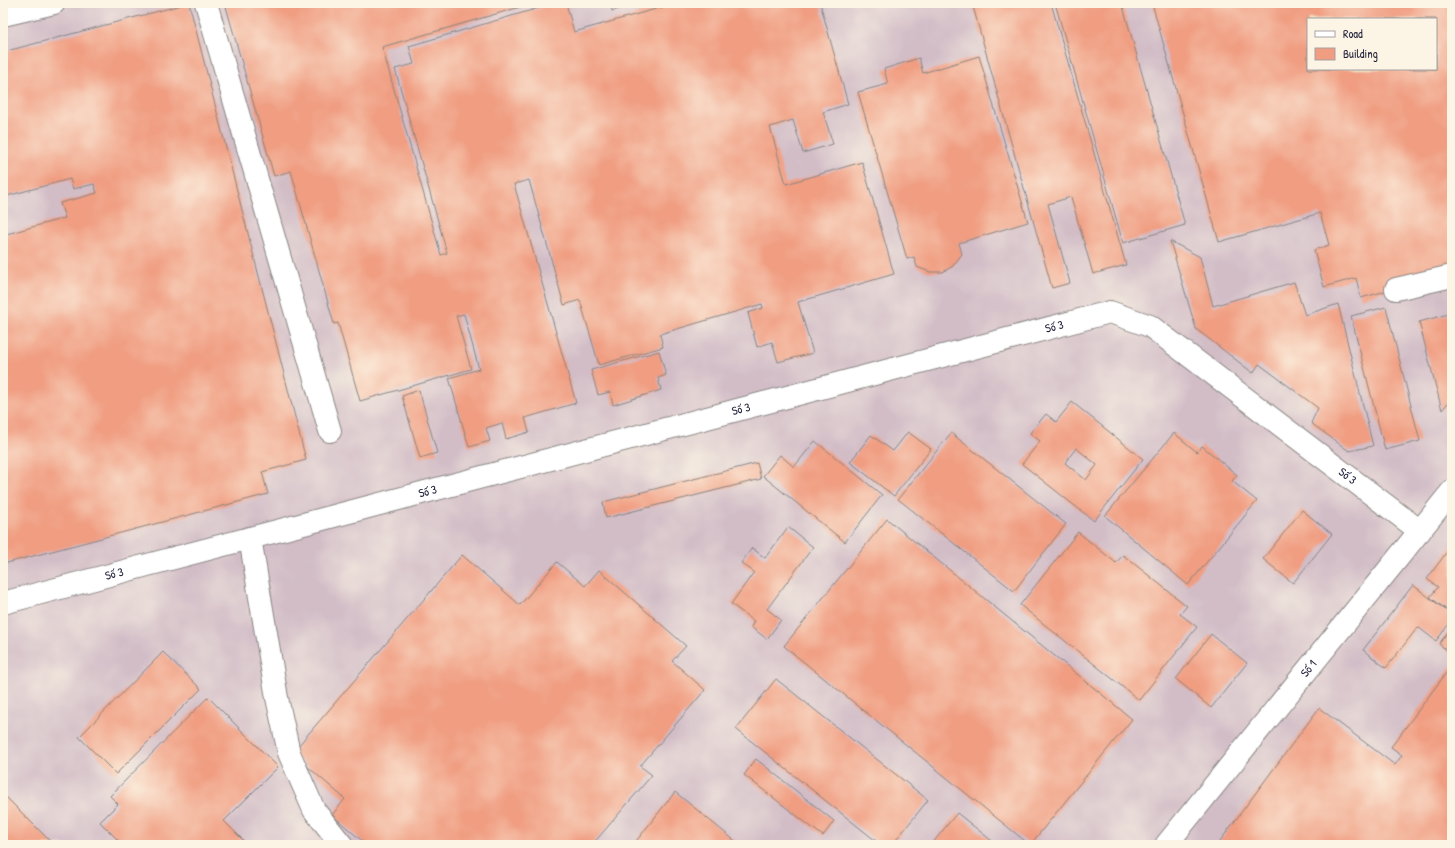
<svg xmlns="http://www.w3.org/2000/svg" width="1455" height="848" font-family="'Patrick Hand',sans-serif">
<rect width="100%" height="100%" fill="#fcf5e5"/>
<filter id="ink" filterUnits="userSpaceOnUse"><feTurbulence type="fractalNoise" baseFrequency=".025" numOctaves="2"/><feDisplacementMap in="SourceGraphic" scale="8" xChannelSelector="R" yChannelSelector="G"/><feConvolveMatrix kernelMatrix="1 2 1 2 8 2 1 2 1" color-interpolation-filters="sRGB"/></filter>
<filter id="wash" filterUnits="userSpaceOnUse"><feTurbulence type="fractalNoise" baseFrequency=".012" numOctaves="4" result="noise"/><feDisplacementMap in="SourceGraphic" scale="16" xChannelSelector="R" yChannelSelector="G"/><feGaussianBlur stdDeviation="0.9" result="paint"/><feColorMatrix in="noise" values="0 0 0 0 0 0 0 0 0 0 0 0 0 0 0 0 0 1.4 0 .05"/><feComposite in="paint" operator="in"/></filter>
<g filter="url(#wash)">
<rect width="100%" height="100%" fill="#eee7ca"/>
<path fill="#d2bdc7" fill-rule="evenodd" d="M 3,3 L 1452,3 L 1452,845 L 3,845 ZM 1308,19 L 1436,19 L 1436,69 L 1308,69 Z"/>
<g id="blocks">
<path fill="#f09d81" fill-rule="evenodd" d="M 189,3 L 306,460 L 262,472 L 268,494 L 3,564 L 3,235 L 65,218 L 60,203 L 97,193 L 94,184 L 73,189 L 70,179 L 3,197 L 3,52 Z
M 225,3 L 527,3 L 527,5 L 382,47 L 441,255 L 447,253 L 395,69 L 414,64 L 409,46 L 556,3 L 566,3 L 574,32 L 677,3 L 820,3 L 848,104 L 823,112 L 833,144 L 803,153 L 793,120 L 770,127 L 786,184 L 862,162 L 894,274 L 798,302 L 813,353 L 778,362 L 772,342 L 757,347 L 748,313 L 763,308 L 762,304 L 660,334 L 663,347 L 599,365 L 580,300 L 564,305 L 529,180 L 514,184 L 576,403 L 525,418 L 529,432 L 506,439 L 502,423 L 486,428 L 490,441 L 469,447 L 449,378 L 479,369 L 464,314 L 456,316 L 471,369 L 360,401 L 338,323 L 334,324 L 291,171 L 274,176 Z
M 610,3 L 641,3 L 612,11 Z
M 972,3 L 1051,3 L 1126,265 L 1093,274 L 1071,197 L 1048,204 L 1070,283 L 1052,288 Z
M 1055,3 L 1122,3 L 1185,225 L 1123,243 Z
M 1152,3 L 1452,3 L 1452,272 L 1361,298 L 1356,278 L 1324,287 L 1314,250 L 1329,245 L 1320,213 L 1219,242 ZM 1308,19 L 1436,19 L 1436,69 L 1308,69 Z
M 979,56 L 1028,222 L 959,243 L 962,254 L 953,266 L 943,272 L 930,272 L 917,267 L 914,257 L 907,259 L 858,92 L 888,84 L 884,69 L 919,58 L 923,73 Z
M 1170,241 L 1200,257 L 1213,306 L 1294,282 L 1305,315 L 1338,304 L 1373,446 L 1349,451 L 1311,423 L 1318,408 L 1259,364 L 1253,373 L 1196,329 Z
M 1386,307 L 1420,441 L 1385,450 L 1351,316 Z
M 1452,313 L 1452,398 L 1442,410 L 1419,322 Z
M 659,351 L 666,375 L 658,378 L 661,390 L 613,405 L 610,392 L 598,395 L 591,370 Z
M 419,390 L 437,453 L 420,458 L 402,396 Z
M 1072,402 L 1143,459 L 1094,521 L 1022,464 L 1040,441 L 1030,433 L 1046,414 L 1056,422 ZM 1076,448 L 1097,465 L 1086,480 L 1065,463 Z
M 908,432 L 931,449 L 894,496 L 850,462 L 871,435 L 893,451 Z
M 951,433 L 1066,524 L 1014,591 L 898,499 Z
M 1174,433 L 1197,452 L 1202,446 L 1237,475 L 1232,481 L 1257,501 L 1188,585 L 1105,516 Z
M 815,441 L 882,495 L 845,542 L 763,476 L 780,455 L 794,467 Z
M 757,463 L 761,479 L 606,518 L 603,502 Z
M 1302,510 L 1332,534 L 1293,583 L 1263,559 Z
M 887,519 L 1132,719 L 1030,845 L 784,646 Z
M 788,527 L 813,547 L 767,609 L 781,620 L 767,639 L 751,627 L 754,621 L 731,604 L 754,572 L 741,563 L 752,548 L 765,558 Z
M 1078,532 L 1116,563 L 1123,555 L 1187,606 L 1180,614 L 1197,627 L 1139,700 L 1020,605 Z
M 1452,545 L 1452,614 L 1430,597 L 1438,587 L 1427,579 Z
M 462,555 L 520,605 L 557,562 L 585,586 L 599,570 L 686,646 L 672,661 L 705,690 L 640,766 L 652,775 L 592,845 L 367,845 L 332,815 L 345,799 L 292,753 Z
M 1413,585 L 1452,615 L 1452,620 L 1436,641 L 1418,627 L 1386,668 L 1363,650 Z
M 1452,626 L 1452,654 L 1439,644 Z
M 1211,634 L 1247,663 L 1211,708 L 1176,679 Z
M 163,652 L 201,689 L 116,774 L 79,737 Z
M 1452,665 L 1452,845 L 1217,845 L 1319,708 L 1395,765 L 1402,755 L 1391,747 Z
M 776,679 L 928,800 L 892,845 L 881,845 L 736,729 Z
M 208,697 L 278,767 L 224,821 L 248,845 L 123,845 L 100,822 L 118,804 L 110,796 Z
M 756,759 L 834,821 L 823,836 L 744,775 Z
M 675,792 L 740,845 L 633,845 Z
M 3,794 L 54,845 L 3,845 Z
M 957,813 L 997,845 L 931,845 Z"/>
</g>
</g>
<g filter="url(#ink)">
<use href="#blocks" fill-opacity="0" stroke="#888482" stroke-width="1"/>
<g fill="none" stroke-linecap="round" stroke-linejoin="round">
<defs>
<g id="minor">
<path d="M 206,3 L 330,431"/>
<path d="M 3,15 L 54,3"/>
<path d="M 1396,289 L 1452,276"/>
<path d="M 250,538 L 277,698 L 289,753 L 314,810 L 342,845"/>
<path id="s1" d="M 3,603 L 1110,312 L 1150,326 L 1420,531"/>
<path id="s2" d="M 1166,845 L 1452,491"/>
</g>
</defs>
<use href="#minor" stroke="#888482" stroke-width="24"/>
<use href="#minor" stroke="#fff" stroke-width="22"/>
</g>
</g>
<g text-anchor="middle" stroke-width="4" stroke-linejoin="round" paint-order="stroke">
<g font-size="12" fill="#22223b" stroke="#fcf5e5">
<text dy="4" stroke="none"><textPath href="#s1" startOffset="1087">Số 3</textPath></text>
<text dy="4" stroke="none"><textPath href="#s1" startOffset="763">Số 3</textPath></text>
<text dy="4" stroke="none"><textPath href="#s1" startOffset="1435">Số 3</textPath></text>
<text dy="4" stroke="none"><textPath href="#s1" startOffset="439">Số 3</textPath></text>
<text dy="4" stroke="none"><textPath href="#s1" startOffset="115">Số 3</textPath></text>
<text dy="4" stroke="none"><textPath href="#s2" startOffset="227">Số 1</textPath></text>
</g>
</g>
<rect width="1455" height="848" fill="none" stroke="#fcf5e5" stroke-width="16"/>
<rect x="1307" y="18" width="130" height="52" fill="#fcf5e5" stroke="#a5a1a1"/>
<rect x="1315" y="31" width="20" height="6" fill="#ffffff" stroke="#a5a1a1"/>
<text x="1343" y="38" font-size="12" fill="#22223b">Road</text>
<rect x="1315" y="48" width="20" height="12" fill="#f09d81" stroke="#a5a1a1"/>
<text x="1343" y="58" font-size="12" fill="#22223b">Building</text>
</svg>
